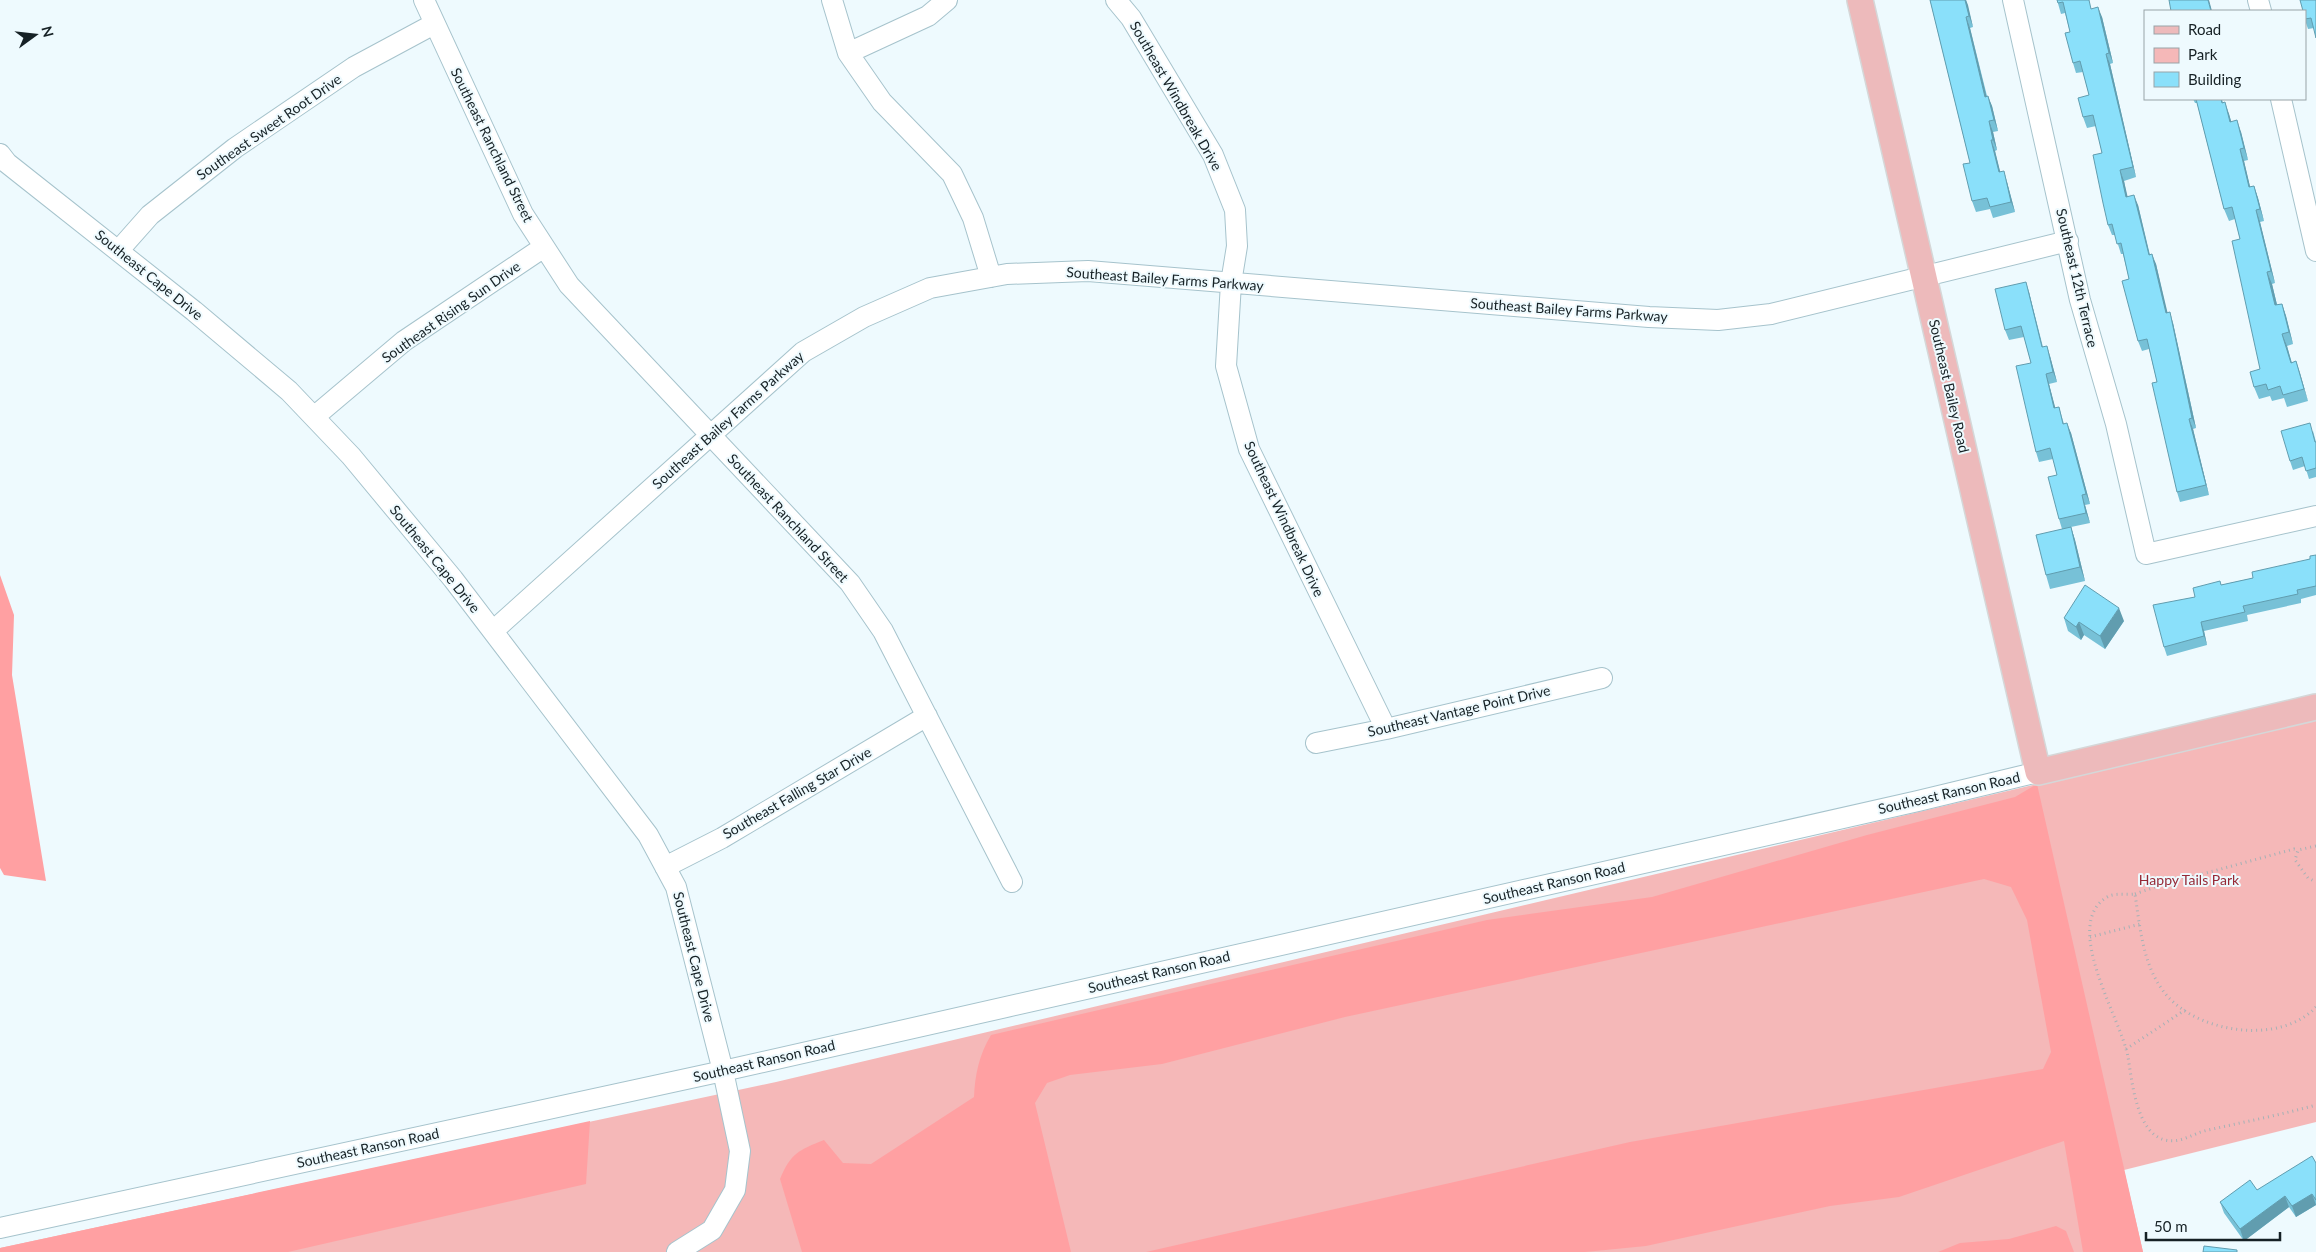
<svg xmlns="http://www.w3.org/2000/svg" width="2316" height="1252" font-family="Lato,sans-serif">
<rect width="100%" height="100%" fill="#eefafe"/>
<path fill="#f5b8b8" d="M 2316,720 L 2316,1122 L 2124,1170 L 2143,1252 L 0,1252 L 0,1248 L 776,1082 L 2037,784 Z"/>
<path fill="#ffa0a2" d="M 0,575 L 14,615 L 12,675 L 46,881 L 4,875 L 0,868 Z
M 2037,784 L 2143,1252 L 2083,1252 L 2064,1141 L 1899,1197 L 1830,1206 L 1646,1246 L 1585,1252 L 1146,1252 L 1630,1142 L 2043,1069 L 2051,1052 L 2027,920 L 2011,887 L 1984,879 L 1345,1017 L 1162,1064 L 1070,1075 L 1047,1083 L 1035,1103 L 1071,1252 L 802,1252 L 780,1179 C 791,1153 799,1150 824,1140 L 843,1163 L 871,1164 L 974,1097 C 975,1075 979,1055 991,1035 L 1487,920 L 1652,897 L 1867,835 L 2015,797 Z
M 590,1121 L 586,1184 L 288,1252 L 0,1252 L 0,1248 Z
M 2056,1226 L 2066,1231 L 2074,1252 L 1938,1252 L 1960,1243 L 2009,1239 Z"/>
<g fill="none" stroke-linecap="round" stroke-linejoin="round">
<defs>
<path id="minor" d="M 424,0 L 523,214 L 569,285 L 850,583 L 883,631 L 1012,882
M 832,0 L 848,53 L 882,102 L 952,174 L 973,218 L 991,277
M 1116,0 L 1131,18 L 1213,155 L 1235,210 L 1237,246 L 1231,283 L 1226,366 L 1249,449 L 1386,729
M 2013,0 L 2080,300 L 2116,424 L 2146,554 L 2316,516
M 2258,0 L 2261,11
M 848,53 L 928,16 L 947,0
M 2281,99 L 2316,251
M 0,154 L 7,163 L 194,311 L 289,391 L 351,456 L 453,579 L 648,835 L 676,887 L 723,1071 L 740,1151 L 735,1190 L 712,1230 L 677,1252
M 119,250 L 150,215 L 235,148 L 354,67 L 434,24
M 314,417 L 404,341 L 544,247
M 493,631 L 803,352 L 864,317 L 930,288 L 1007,274 L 1088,271 L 1649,317 L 1718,320 L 1771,314 L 2068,241
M 1316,743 L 1386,729 L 1602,678
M 665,867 L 722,838 L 927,716
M 0,1228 L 723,1071 L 1918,801 L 2038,772"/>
<path id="major" d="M 1860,0 L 2038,772 L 2316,707"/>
</defs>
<use href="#minor" stroke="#a6c3cc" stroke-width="22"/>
<use href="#major" stroke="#d5d7d8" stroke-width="28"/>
<path stroke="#a6b1b5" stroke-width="3" stroke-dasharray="1 4" stroke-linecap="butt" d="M 2316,846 L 2298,850 L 2295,860 L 2308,878 L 2316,882
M 2135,894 L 2155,887 L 2294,849 L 2298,850
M 2090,937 L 2140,924
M 2316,1007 C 2280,1046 2195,1033 2164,992 C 2143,965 2140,928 2135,894 C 2128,895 2116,893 2109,896 C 2059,922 2121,1018 2128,1057 C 2132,1080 2136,1133 2165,1140 C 2181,1144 2193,1133 2208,1130 C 2244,1122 2280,1115 2316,1105
M 2126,1049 L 2185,1010"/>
<use href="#minor" stroke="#fff" stroke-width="20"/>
<use href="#major" stroke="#edbabb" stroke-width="25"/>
</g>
<path fill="#77c1d7" d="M 1930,0 L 1966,0 L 1973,27 L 1970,28 L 1987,96 L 1992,106 L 1998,131 L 1993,132 L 1997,150 L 1995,151 L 2000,172 L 2007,182 L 2015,212 L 1993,218 L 1990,209 L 1976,212 L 1972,201 L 1970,163 Z
M 2057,0 L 2092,9 L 2102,17 L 2113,63 L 2110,64 L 2136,177 L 2124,181 L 2127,197 L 2138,205 L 2150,255 L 2156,264 L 2167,313 L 2173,323 L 2196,428 L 2193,429 L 2209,495 L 2180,502 L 2177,492 L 2157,382 L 2149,349 L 2142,351 L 2138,341 L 2129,279 L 2123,254 L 2121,254 L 2115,235 L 2112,235 L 2108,225 L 2102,153 L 2096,126 L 2087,128 L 2083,117 L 2089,95 L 2083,72 L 2076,73 L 2073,63 L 2070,32 L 2065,13 L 2061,14 Z
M 2316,0 L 2314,28 L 2308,29 L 2305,20 L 2305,11 Z
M 2193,99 L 2222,99 L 2223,103 L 2229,114 L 2231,122 L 2241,132 L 2248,160 L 2244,161 L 2250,187 L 2254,186 L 2258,198 L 2264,221 L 2260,222 L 2275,283 L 2272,284 L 2277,305 L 2282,304 L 2286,316 L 2293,344 L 2287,346 L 2292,363 L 2296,361 L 2308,401 L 2287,407 L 2284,398 L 2272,401 L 2270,396 L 2259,399 L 2254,387 L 2260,369 L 2240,239 L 2235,219 L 2229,221 L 2224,209 L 2197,103 L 2195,103 Z
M 2029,292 L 2043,347 L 2050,356 L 2057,382 L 2049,384 L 2055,408 L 2059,407 L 2064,424 L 2071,433 L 2090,504 L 2085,505 L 2090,523 L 2071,527 L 2075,540 L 2085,581 L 2050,589 L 2046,575 L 2062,529 L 2059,519 L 2057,475 L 2053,459 L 2039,462 L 2036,452 L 2031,363 L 2024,337 L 2009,340 L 2005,330 Z
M 2313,431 L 2316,442 L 2316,477 L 2309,479 L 2305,466 L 2293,470 L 2290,461 Z
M 2316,555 L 2316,595 L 2301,599 L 2301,603 L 2247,615 L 2248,621 L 2204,631 L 2207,645 L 2167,656 L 2164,647 L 2195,597 L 2221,585 L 2253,578 L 2310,559 Z
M 2064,618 L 2124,621 L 2105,649 L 2084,635 L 2081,640 L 2068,631 Z
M 2316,1163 L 2316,1205 L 2296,1217 L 2289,1207 L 2244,1241 L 2224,1213 L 2220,1202 L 2257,1190 Z"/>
<path fill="#619daf" d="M 1965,0 L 1966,0 L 1968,5 L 1973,27 L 1969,16 Z
M 2208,0 L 2209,0 L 2212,11 L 2211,11 Z
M 2098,7 L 2102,17 L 2113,63 L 2109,53 Z
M 1966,17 L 1970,28 L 1989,107 L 1985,97 Z
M 2106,54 L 2110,64 L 2136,177 L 2133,167 Z
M 1988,96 L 1992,106 L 1998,131 L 1994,120 Z
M 2225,102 L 2229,114 L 2235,134 L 2230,122 Z
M 2237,120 L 2241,132 L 2248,160 L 2244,148 Z
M 1989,121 L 1993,132 L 1997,150 L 1993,140 Z
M 1991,140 L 1995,151 L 2003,183 L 1999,172 Z
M 2240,149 L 2244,161 L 2253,199 L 2249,187 Z
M 2120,170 L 2124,181 L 2130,207 L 2126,197 Z
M 2004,171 L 2007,182 L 2015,212 L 2011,202 Z
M 2254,186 L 2258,198 L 2264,221 L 2260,209 Z
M 2134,195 L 2138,205 L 2152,265 L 2149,255 Z
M 2256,210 L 2260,222 L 2275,283 L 2271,271 Z
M 2152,254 L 2156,264 L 2170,323 L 2166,313 Z
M 2267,272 L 2272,284 L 2280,317 L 2275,305 Z
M 2026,282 L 2029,292 L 2045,358 L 2042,347 Z
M 2282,304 L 2286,316 L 2293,344 L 2289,332 Z
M 2170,312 L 2173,323 L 2196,428 L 2192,418 Z
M 2282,334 L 2287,346 L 2295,375 L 2291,363 Z
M 2047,346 L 2050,356 L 2057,382 L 2053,372 Z
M 2296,361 L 2300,373 L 2308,401 L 2304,389 Z
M 2046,374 L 2049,384 L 2058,418 L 2054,408 Z
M 2189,419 L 2193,429 L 2209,495 L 2206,485 Z
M 2067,423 L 2071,433 L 2090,504 L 2086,494 Z
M 2082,495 L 2085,505 L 2090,523 L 2086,513 Z
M 2071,527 L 2075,540 L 2085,581 L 2080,567 Z
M 2119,608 L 2124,621 L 2105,649 L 2100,636 Z
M 2079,622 L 2084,635 L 2081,640 L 2076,627 Z
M 2201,622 L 2204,631 L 2207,645 L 2204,636 Z
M 2312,1194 L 2316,1205 L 2296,1217 L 2292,1206 Z
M 2285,1196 L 2289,1207 L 2244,1241 L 2240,1229 Z"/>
<path fill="#8ae0fa" stroke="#619daf" d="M 1930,0 L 1965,0 L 1969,16 L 1966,17 L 1985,97 L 1988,96 L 1994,120 L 1989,121 L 1993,140 L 1991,140 L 1999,172 L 2004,171 L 2011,202 L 1990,207 L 1987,198 L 1972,201 L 1963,164 L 1970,163 Z
M 2057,0 L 2089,0 L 2091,9 L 2098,7 L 2109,53 L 2106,54 L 2133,167 L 2120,170 L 2126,197 L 2134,195 L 2149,255 L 2152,254 L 2166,313 L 2170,312 L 2192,418 L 2189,419 L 2206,485 L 2177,492 L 2152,383 L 2157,382 L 2147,339 L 2138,341 L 2122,281 L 2129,279 L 2121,243 L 2117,244 L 2112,224 L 2108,225 L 2103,203 L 2093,155 L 2102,153 L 2093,115 L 2083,117 L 2078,98 L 2089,95 L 2080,61 L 2073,63 L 2065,33 L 2070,32 L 2063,2 L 2058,3 Z
M 2169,0 L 2208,0 L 2211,11 L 2171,11 Z
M 2300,0 L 2316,0 L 2316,38 L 2311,18 L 2305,19 L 2305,11 L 2303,11 Z
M 2196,99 L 2221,99 L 2222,103 L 2225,102 L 2230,122 L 2237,120 L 2244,148 L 2240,149 L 2249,187 L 2254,186 L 2260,209 L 2256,210 L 2271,271 L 2267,272 L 2275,305 L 2282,304 L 2289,332 L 2282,334 L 2291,363 L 2296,361 L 2304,389 L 2283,395 L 2280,386 L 2268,390 L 2266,384 L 2254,387 L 2250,372 L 2260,369 L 2232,241 L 2240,239 L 2232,207 L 2224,209 Z
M 2026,282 L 2042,347 L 2047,346 L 2053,372 L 2046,374 L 2054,408 L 2059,407 L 2063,424 L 2067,423 L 2086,494 L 2082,495 L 2086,513 L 2059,519 L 2048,477 L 2057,475 L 2050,448 L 2036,452 L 2016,366 L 2031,363 L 2021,326 L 2005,330 L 1995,289 Z
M 2310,423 L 2315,442 L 2316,442 L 2316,468 L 2306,471 L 2302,457 L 2290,461 L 2281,431 Z
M 2071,527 L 2080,567 L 2046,575 L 2036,535 Z
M 2316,555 L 2316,586 L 2297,590 L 2298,594 L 2243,606 L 2245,612 L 2201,622 L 2204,636 L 2164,647 L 2153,605 L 2195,597 L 2193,588 L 2220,581 L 2221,585 L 2253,578 L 2252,572 L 2310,559 L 2310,556 Z
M 2085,585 L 2119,608 L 2100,636 L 2079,622 L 2076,627 L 2064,618 Z
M 2312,1156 L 2316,1163 L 2316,1200 L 2312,1194 L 2292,1206 L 2285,1196 L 2240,1229 L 2220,1202 L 2250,1180 L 2257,1190 Z
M 2204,1246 L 2237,1250 L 2237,1252 L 2203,1252 Z"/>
<g text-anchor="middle" stroke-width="4" stroke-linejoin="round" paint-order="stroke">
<g font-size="14" fill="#162125" stroke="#eefafe">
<text transform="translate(1176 96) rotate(60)" y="5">Southeast Windbreak Drive</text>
<text transform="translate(269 127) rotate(-35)" y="5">Southeast Sweet Root Drive</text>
<text transform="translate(492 145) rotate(64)" y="5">Southeast Ranchland Street</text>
<text transform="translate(149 275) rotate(39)" y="5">Southeast Cape Drive</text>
<text transform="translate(2077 278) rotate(77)" y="5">Southeast 12th Terrace</text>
<text transform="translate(1165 279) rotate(4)" y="5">Southeast Bailey Farms Parkway</text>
<text transform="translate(1569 310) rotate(4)" y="5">Southeast Bailey Farms Parkway</text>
<text transform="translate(451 312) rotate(-35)" y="5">Southeast Rising Sun Drive</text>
<text transform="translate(1949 386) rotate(77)" y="5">Southeast Bailey Road</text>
<text transform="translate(728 420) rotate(-42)" y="5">Southeast Bailey Farms Parkway</text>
<text transform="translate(788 518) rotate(47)" y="5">Southeast Ranchland Street</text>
<text transform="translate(1284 519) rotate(65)" y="5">Southeast Windbreak Drive</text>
<text transform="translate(435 559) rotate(51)" y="5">Southeast Cape Drive</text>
<text transform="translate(1459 711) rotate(-13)" y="5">Southeast Vantage Point Drive</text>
<text transform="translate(797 793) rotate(-30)" y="5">Southeast Falling Star Drive</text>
<text transform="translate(1949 793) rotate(-13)" y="5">Southeast Ranson Road</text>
<text transform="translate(1554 883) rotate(-13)" y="5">Southeast Ranson Road</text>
<text transform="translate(694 957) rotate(76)" y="5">Southeast Cape Drive</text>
<text transform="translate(1159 972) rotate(-13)" y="5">Southeast Ranson Road</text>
<text transform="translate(764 1061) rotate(-13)" y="5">Southeast Ranson Road</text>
<text transform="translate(368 1148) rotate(-12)" y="5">Southeast Ranson Road</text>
</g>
<g font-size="14" fill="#952936" stroke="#eefafe">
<text x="2189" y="885">Happy Tails Park</text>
</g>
</g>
<rect x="2144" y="10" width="162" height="90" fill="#eefafe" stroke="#98a3a7"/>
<rect x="2154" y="26" width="25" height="8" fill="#edbabb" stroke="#98a3a7"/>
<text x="2188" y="35" font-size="15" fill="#162125">Road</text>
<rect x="2154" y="48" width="25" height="15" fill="#f5b8b8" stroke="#98a3a7"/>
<text x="2188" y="60" font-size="15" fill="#162125">Park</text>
<rect x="2154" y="72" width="25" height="15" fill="#8ae0fa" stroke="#98a3a7"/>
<text x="2188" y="85" font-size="15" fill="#162125">Building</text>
<g transform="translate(35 35) rotate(75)" stroke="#eefafe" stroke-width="4" paint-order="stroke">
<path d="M0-4L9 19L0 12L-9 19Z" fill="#162125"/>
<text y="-8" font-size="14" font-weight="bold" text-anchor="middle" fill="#162125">N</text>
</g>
<path d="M2146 1232v8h134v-8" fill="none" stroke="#162125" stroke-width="2.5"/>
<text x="2154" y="1232" font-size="15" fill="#162125" stroke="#eefafe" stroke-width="4" paint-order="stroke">50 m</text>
</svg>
